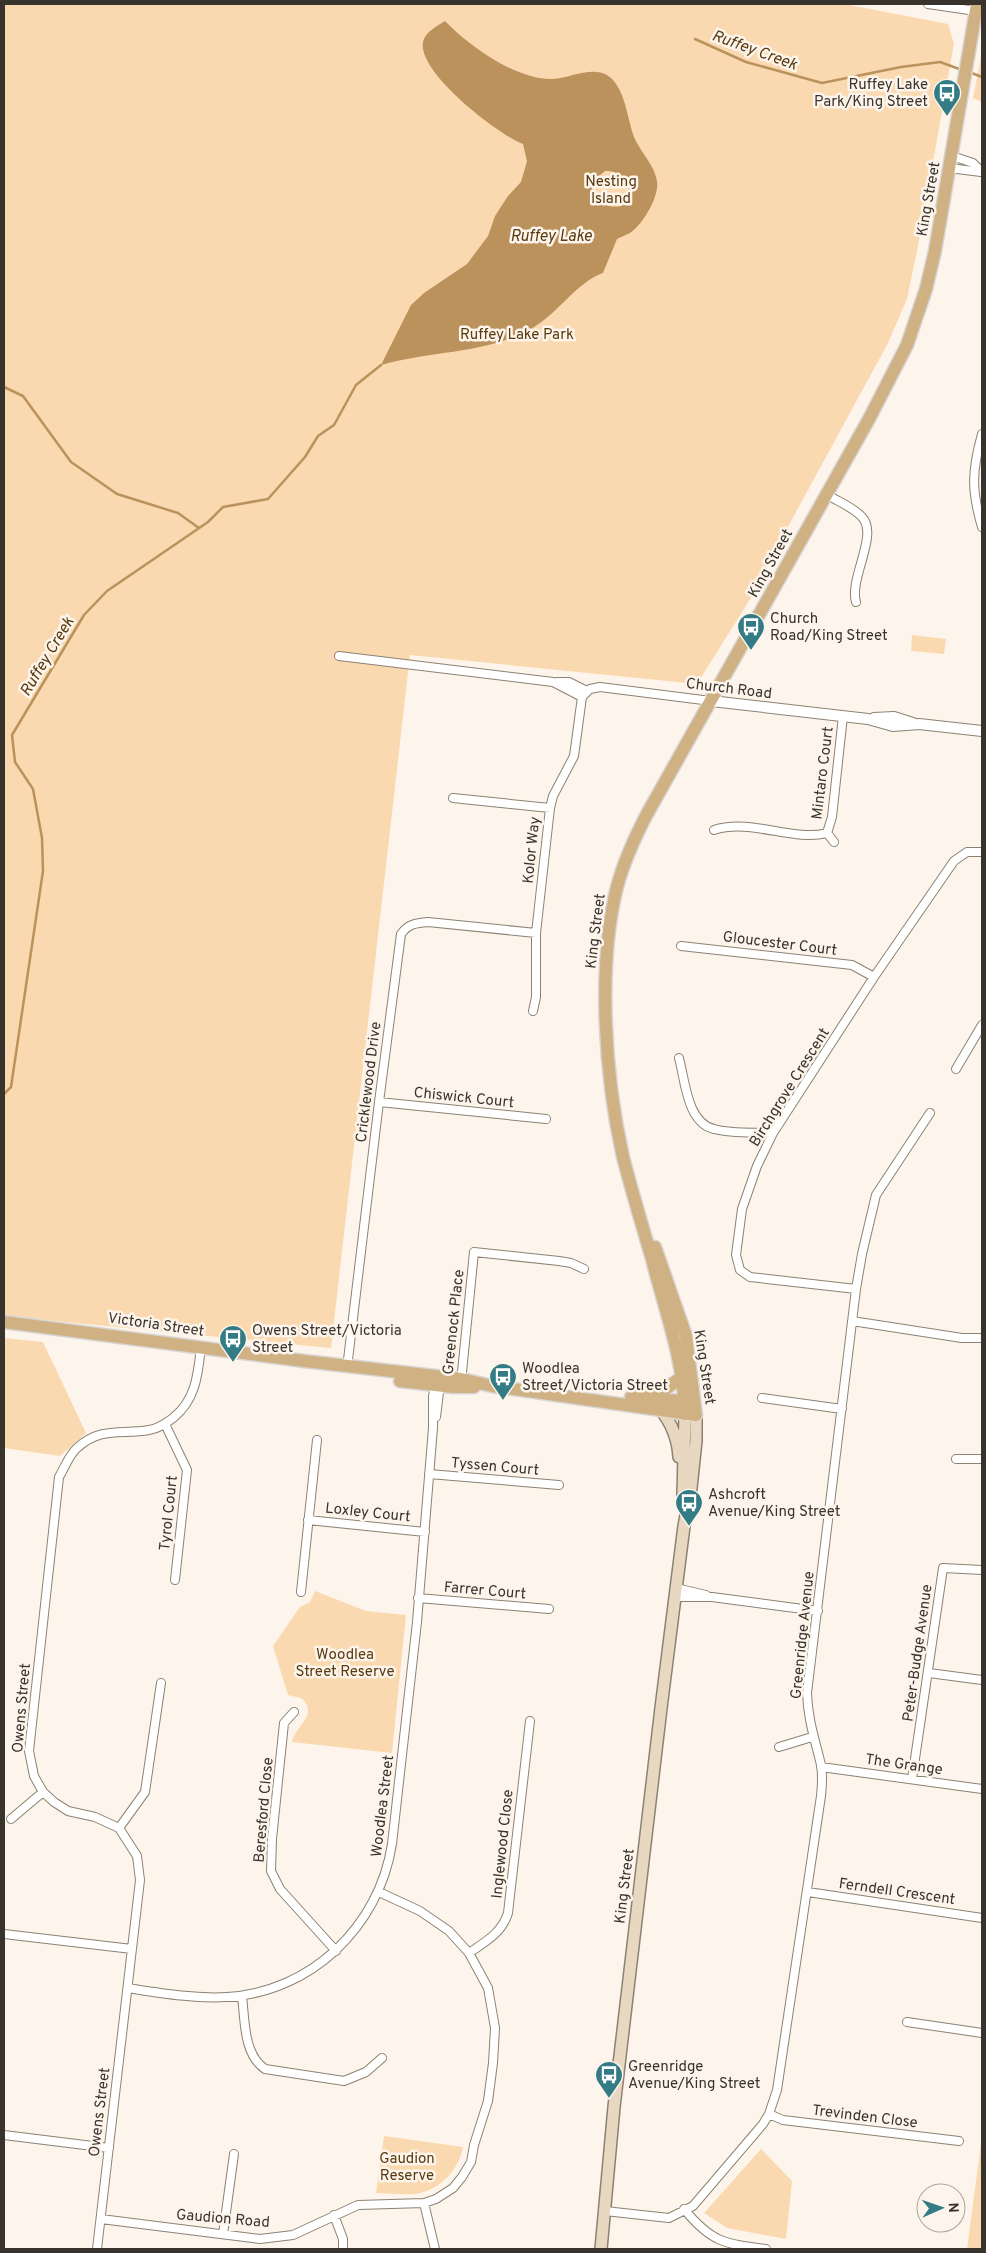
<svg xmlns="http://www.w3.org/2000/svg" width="986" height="2253" font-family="Overpass,sans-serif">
<rect width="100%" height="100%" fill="#fdf5eb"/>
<path fill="#fad9b0" d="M 4,4 L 844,4 L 948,24 L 954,44 L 919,241 L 907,299 L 887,345 L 759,580 L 759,585 L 697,684 L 410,655 L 331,1348 L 4,1316 Z
M 981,57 L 982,58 L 982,102 L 973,98 Z
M 912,635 L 946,639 L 944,654 L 911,651 Z
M 4,1338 L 43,1342 L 86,1433 L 60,1456 L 4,1448 Z
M 315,1591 L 366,1611 L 406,1615 L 392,1753 L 292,1742 C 295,1726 320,1714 301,1698 L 288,1695 L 273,1646 L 300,1607 L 310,1602 Z
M 384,2136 L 463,2147 C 459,2169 442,2188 420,2193 C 406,2196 390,2193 376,2193 Z
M 982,2136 L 982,2249 L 967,2249 Z
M 761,2149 L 792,2181 L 786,2239 L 727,2228 L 704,2213 Z"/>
<path fill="#bb925c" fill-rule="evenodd" d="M 445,21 C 469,46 516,80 553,79 C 569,78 590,67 605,74 C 624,83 627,116 633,134 C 638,150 654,163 657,181 C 660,195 643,225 630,233 C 626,235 621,237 617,239 L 603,273 C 576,282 556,317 527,331 C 482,354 428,351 381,365 L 411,305 L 424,293 L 467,264 L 488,236 L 495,216 L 508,196 L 521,182 L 527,161 L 523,144 C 497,134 417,72 423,42 C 425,32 437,26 445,21 ZM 605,171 C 624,169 638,194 621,206 C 605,209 590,200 592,182 Z"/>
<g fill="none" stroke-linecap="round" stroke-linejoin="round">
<path stroke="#bb925c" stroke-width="2.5" d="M 695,39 L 746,62 L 822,83 L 901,67 L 940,62 L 962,70
M 969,72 L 982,77
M 4,387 L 23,396 L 71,462 L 117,494 L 178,513 L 199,528
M 4,1094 L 11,1087 L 43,871 L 42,838 L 33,789 L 15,762 L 12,735 L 84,615 L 107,591 L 208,522 L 223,507 L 268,499 L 305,457 L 318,436 L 334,425 L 356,385 L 381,365"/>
<defs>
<path id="minor" d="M 928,4 L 976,11
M 952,156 L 973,163 L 982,172
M 949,168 L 981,172
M 982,434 C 972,470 971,490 982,527
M 826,494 C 837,501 853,507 862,517 C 879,535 849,578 856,602
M 339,656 L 553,682 L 582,697
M 557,682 L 569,682 L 587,691
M 453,798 L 550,808
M 714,830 C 751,818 793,842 827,833 L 832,817 L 843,716
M 827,833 L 834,842
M 681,946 L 852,965 L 874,977
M 533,1011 L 536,997 L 536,933 L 550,808 L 553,796 L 574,756 L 582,697 L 590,689 L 600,687 L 711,701
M 679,1058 C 685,1080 687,1123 714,1129 C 732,1134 754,1132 773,1133
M 956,1069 L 982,1025
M 379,1102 L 546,1119
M 856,1289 L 750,1277 L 740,1270 L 736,1255 L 742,1209 L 757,1166 L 773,1133 L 874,977 L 954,861 L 967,852 L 982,852
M 852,1321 L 962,1338 L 982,1338
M 347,1368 L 379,1102 L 401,934 C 408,924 416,923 428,922 L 536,933
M 461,1382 L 474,1252 L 559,1261 L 571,1263 L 584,1269
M 762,1398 L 842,1409
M 436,1417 L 440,1384
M 165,1424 L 187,1470 L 175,1580
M 956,1459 L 982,1459
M 429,1474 L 559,1485
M 308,1520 L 425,1532
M 676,1588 L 706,1595
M 301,1592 L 317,1440
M 675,1597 L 712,1597 L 818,1611
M 418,1598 L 549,1609
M 929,1673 L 982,1680
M 294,1712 L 284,1723 L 272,1839 L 271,1871 L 280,1889 L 336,1951
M 779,1747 L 812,1737
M 821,1767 L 982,1789
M 912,1779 L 943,1568 L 982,1570
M 11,1819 L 43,1792
M 119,1828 L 145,1792 L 161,1683
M 808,1892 L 982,1918
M 4,1934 L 132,1949
M 469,1953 C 485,1942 502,1933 508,1913 L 530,1721
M 128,1988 C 160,1993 194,1999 227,1997 C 311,1992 379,1927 392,1844 L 417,1622 L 433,1428 L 433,1396 L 436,1383
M 242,1996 C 245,2019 243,2054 265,2069 L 344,2081 L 366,2072 L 382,2058
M 907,2022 L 982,2033
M 769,2114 L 783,2120 L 959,2141
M 4,2135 L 109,2148
M 424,2203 L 435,2249
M 684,2209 C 711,2242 724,2244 766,2249
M 605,2211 L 669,2218 L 693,2206 L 763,2124 L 769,2114 L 777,2090 L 821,1796 C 822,1786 823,1775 821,1765 C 815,1739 808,1721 807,1693 L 856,1289 L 862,1254 L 876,1195 L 930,1113
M 334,2215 L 343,2239 L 343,2249
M 101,2219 L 260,2239 L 293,2235 L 358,2205 L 424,2203 L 436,2199 L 453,2188 L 462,2177 L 471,2162 L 474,2145 L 488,2101 L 493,2063 L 495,2028 L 488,1988 L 469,1953 L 449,1931 L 420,1911 L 379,1892
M 223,2234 L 234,2154
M 97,2249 L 140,1880 L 137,1856 L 119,1828 L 95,1817 L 68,1811 L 54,1802 L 43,1792 L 34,1776 L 29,1751 L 59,1477 C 65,1467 69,1455 77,1448 C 101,1426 122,1435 149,1430 C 158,1429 166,1423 173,1418 C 196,1400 198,1374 201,1347"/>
<path id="tertiary" d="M 711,701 L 868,719 L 893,726 L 919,724 L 982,731
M 874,718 L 894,717 L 913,723"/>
<path id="secondary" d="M 661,1410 C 672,1424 678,1439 679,1457
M 683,1495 L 685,1414
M 601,2249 L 614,2107 L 661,1708 L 684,1526 L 691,1488 L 696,1441 L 696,1415"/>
<path id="primary" d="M 4,1322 L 304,1361 L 461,1379 L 492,1386 L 696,1415 L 686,1336 L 655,1247
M 400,1381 L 453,1387 L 474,1387
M 647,1395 L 661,1392 L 682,1377
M 631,1397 L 693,1402
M 685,1414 C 684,1360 665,1311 652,1259 C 642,1225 632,1192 623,1157 C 605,1077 597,967 617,887 C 624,861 635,837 647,814 L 869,419 L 907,345 L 926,289 L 935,251 L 977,4"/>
</defs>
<use href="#minor" stroke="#8d8172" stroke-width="10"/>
<use href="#tertiary" stroke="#8d8172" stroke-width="12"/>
<use href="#secondary" stroke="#8d8172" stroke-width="14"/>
<use href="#primary" stroke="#d7d6d5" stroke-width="15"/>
<use href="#minor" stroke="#fff" stroke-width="8"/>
<use href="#tertiary" stroke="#fff" stroke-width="10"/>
<use href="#secondary" stroke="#e8d8c2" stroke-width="11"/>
<use href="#primary" stroke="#d0b184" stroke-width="12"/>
</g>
<defs>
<symbol id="bus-pin" viewBox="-11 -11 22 30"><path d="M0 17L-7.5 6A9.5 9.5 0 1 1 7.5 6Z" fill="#347c85" stroke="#fdf5eb"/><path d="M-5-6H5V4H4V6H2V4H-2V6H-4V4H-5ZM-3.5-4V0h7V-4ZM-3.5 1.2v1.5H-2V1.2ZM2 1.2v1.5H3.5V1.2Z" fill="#fff"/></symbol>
</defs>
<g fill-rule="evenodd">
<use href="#bus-pin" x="931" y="77" width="32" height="43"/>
<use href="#bus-pin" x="735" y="611" width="32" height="43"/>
<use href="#bus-pin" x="217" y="1323" width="32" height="43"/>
<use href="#bus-pin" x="487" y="1361" width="32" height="43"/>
<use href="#bus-pin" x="673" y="1487" width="32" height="43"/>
<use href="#bus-pin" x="593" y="2059" width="32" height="43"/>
</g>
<g text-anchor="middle" stroke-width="5" stroke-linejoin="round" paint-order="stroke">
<g font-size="15" fill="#38332d" stroke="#fdf5eb" text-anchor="start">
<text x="928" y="89" text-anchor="end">Ruffey Lake<tspan x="928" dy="17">Park/King Street</tspan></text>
<text x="770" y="623">Church<tspan x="770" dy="17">Road/King Street</tspan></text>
<text x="252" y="1335">Owens Street/Victoria<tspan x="252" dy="17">Street</tspan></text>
<text x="522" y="1373">Woodlea<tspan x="522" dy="17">Street/Victoria Street</tspan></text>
<text x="708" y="1499">Ashcroft<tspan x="708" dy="17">Avenue/King Street</tspan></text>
<text x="628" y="2071">Greenridge<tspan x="628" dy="17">Avenue/King Street</tspan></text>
</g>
<g font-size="15" fill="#583a0f" stroke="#fdf5eb">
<text x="611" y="186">Nesting<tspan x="611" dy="17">Island</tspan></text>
<text x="517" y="339">Ruffey Lake Park</text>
<text x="345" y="1659">Woodlea<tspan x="345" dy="17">Street Reserve</tspan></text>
<text x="407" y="2163">Gaudion<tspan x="407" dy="17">Reserve</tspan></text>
</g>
<g font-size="15" fill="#38332d" stroke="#fdf5eb">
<text transform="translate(928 199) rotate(-80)" y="5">King Street</text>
<text transform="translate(770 563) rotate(-61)" y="5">King Street</text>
<text transform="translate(729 688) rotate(7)" y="5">Church Road</text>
<text transform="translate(822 773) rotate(-83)" y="5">Mintaro Court</text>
<text transform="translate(531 850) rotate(-84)" y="5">Kolor Way</text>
<text transform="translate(595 931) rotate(-83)" y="5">King Street</text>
<text transform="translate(780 943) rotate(7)" y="5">Gloucester Court</text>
<text transform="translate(368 1082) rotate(-83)" y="5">Cricklewood Drive</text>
<text transform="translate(789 1087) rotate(-58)" y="5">Birchgrove Crescent</text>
<text transform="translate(464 1097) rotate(6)" y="5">Chiswick Court</text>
<text transform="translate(453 1322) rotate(-84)" y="5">Greenock Place</text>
<text transform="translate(156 1324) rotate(8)" y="5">Victoria Street</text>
<text transform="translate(705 1367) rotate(81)" y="5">King Street</text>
<text transform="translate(495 1466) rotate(5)" y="5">Tyssen Court</text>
<text transform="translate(368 1512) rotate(6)" y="5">Loxley Court</text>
<text transform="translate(168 1513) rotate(-84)" y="5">Tyrol Court</text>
<text transform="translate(485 1590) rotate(5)" y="5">Farrer Court</text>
<text transform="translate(802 1635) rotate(-84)" y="5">Greenridge Avenue</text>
<text transform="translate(917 1653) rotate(-82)" y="5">Peter-Budge Avenue</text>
<text transform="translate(21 1708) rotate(-85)" y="5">Owens Street</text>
<text transform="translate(904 1764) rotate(8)" y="5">The Grange</text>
<text transform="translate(382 1806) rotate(-83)" y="5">Woodlea Street</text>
<text transform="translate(263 1810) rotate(-85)" y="5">Beresford Close</text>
<text transform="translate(502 1844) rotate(-84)" y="5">Inglewood Close</text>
<text transform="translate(624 1886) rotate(-83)" y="5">King Street</text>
<text transform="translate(897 1891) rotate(8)" y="5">Ferndell Crescent</text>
<text transform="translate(99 2112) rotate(-83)" y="5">Owens Street</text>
<text transform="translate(865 2116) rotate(7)" y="5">Trevinden Close</text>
<text transform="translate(223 2218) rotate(5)" y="5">Gaudion Road</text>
</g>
<g font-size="16" font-style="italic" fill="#583b10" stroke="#fdf5eb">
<text transform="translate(755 49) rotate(20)" y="6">Ruffey Creek</text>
<text x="551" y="241">Ruffey Lake</text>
<text transform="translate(46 656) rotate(-59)" y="6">Ruffey Creek</text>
</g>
</g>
<rect width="986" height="2253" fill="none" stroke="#38332d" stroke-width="10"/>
<g transform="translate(941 2208) rotate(88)"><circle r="24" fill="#fdf5eb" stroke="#aea79f"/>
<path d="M0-4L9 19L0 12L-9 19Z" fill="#347c85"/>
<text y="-8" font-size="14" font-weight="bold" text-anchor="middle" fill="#38332d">N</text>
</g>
</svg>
